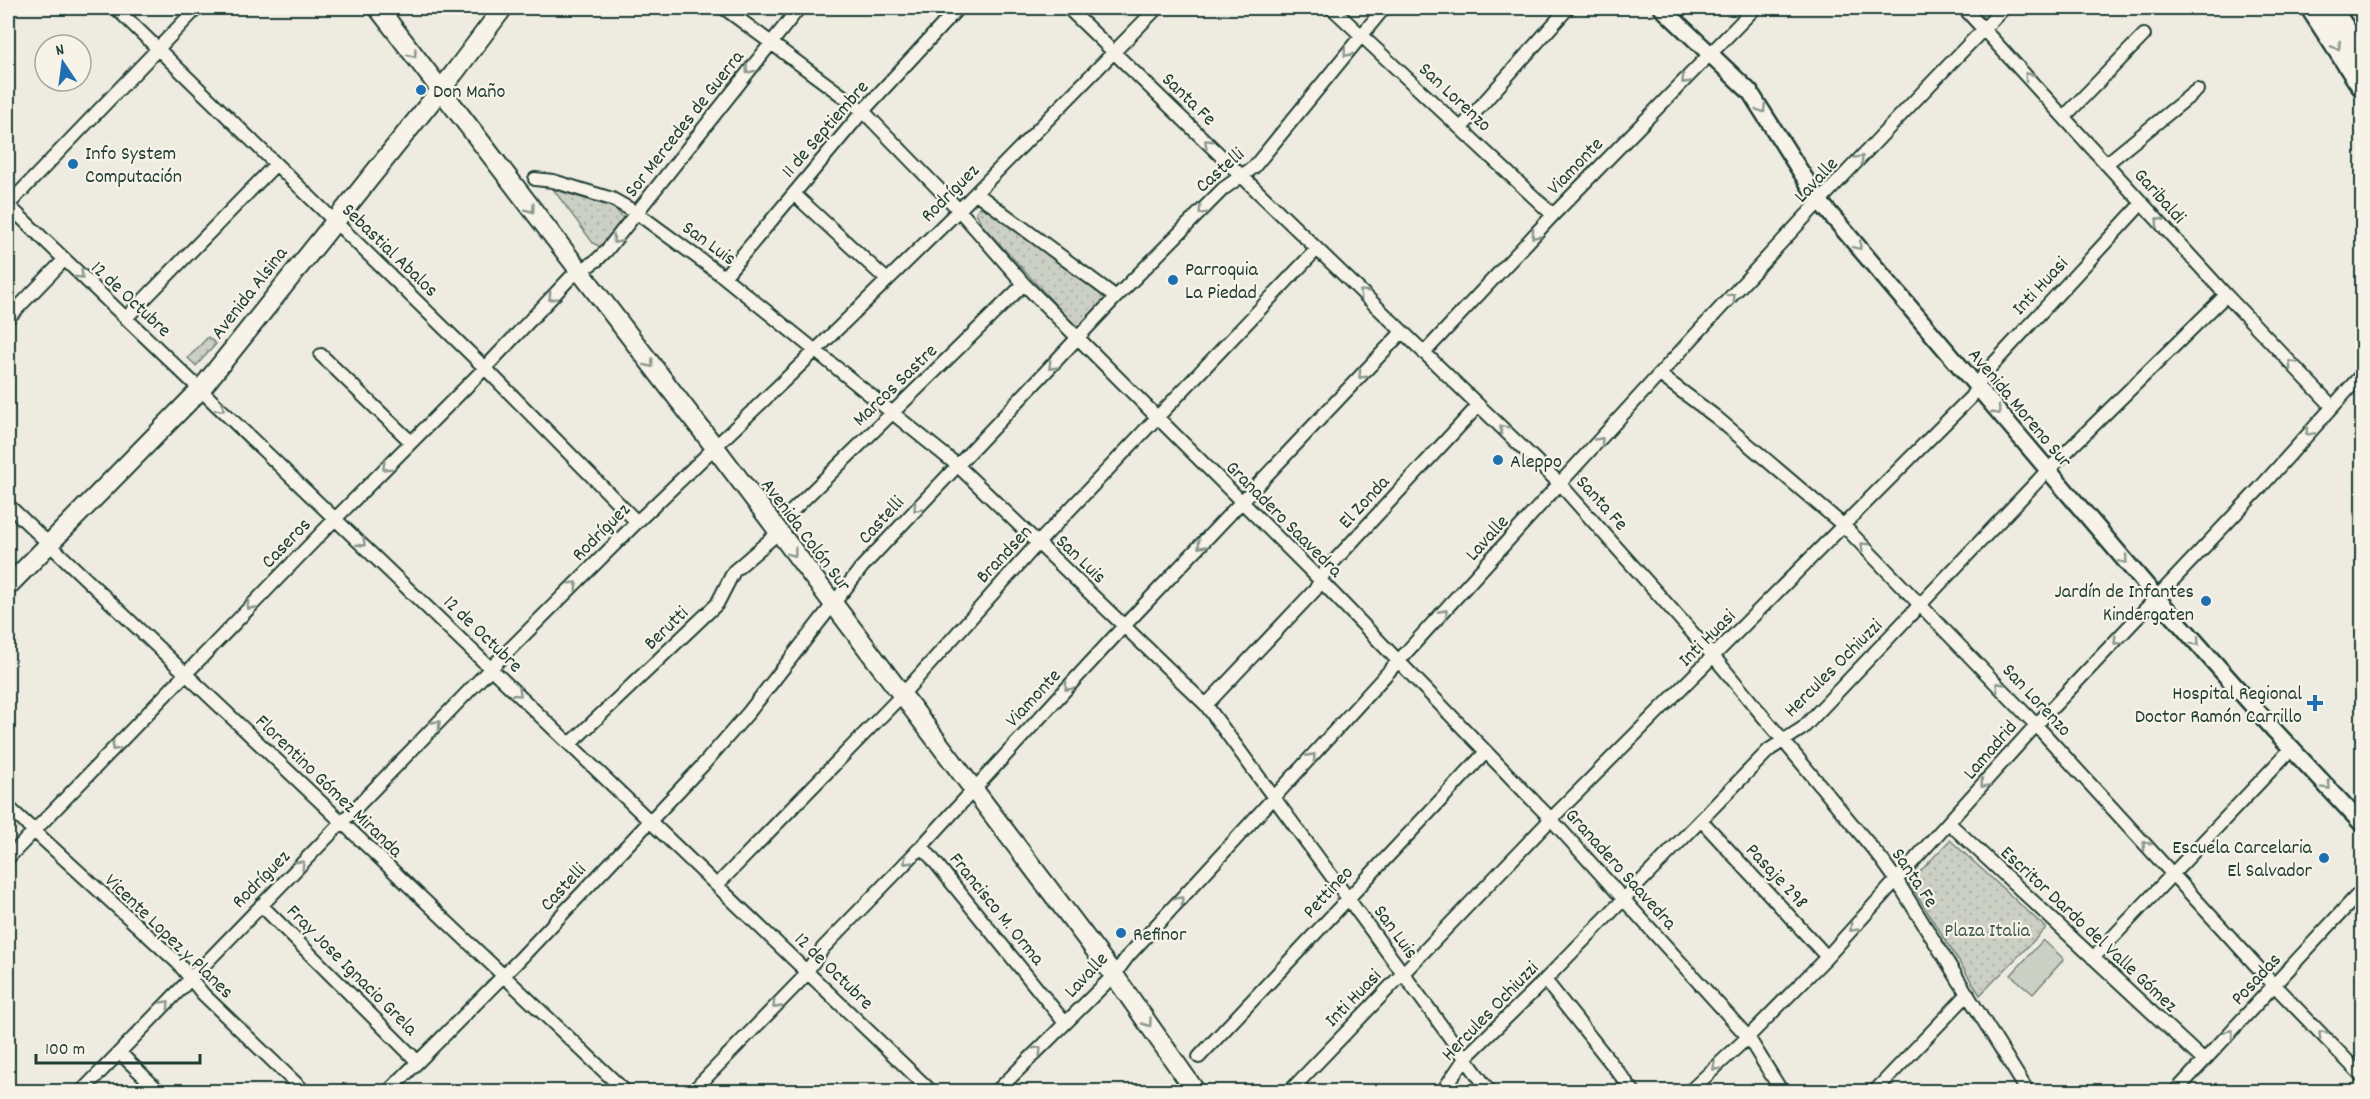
<svg xmlns="http://www.w3.org/2000/svg" width="2370" height="1099" font-family="Dekko,sans-serif">
<defs>
<pattern id="grass-dots" width="8" height="8" patternUnits="userSpaceOnUse" patternTransform="scale(1.5)"><rect width="8" height="8" fill="#cccfc4"/><path d="M2 2h.1M6 6h.1" fill="none" stroke="#afb3a9" stroke-width="1.8" stroke-linecap="round"/></pattern>
</defs>
<rect width="100%" height="100%" fill="#eeece1"/>
<filter id="ink" filterUnits="userSpaceOnUse"><feTurbulence type="fractalNoise" baseFrequency=".0167" numOctaves="2"/><feDisplacementMap in="SourceGraphic" scale="12" xChannelSelector="R" yChannelSelector="G"/><feConvolveMatrix kernelMatrix="1 2 1 2 8 2 1 2 1" color-interpolation-filters="sRGB"/></filter>
<g filter="url(#ink)">
<path fill="url(#grass-dots)" stroke="#76867c" stroke-width="1.5" d="M 553,189 L 615,208 L 623,218 L 600,247 L 593,243 Z
M 979,207 L 995,213 L 1106,298 L 1078,329 L 982,225 L 976,212 Z
M 208,337 L 216,344 L 196,366 L 188,358 Z
M 1950,840 L 2046,928 L 1980,995 L 1909,883 Z"/>
<path fill="#cccfc4" stroke="#76867c" stroke-width="1.5" d="M 2043,940 L 2064,959 L 2033,994 L 2011,975 Z"/>
<g fill="none" stroke-linecap="round" stroke-linejoin="round">
<defs>
<path id="minor" d="M 116,8 L 485,368 L 637,522
M 724,8 L 863,111 L 959,210 L 1024,284 L 1320,580 L 1551,819 L 1748,1037 L 1782,1092
M 1068,8 L 1560,484 L 1714,657 L 1882,860 L 1897,881 L 2028,1092
M 1332,8 L 1553,215
M 1964,8 L 2226,295 L 2332,406
M 2064,117 L 2144,35
M 1462,127 L 1568,8
M 2106,164 L 2197,90
M 535,179 L 553,181 L 612,199 L 637,213 L 724,277 L 957,465 L 1206,705 L 1490,1092
M 976,193 L 1116,297
M 794,194 L 887,280
M 8,205 L 932,1092
M 8,205 L 197,8
M 724,277 L 863,111 L 958,8
M 8,318 L 64,260
M 126,318 L 276,164
M 1424,353 L 1553,215 L 1755,8
M 321,355 L 411,442
M 1660,375 L 1716,417 L 1844,526 L 2036,725 L 2274,985 L 2362,1076
M 8,505 L 626,1092
M 791,512 L 1024,284
M 1206,705 L 1315,590 L 1326,570 L 1478,406
M 570,744 L 717,604 L 734,571 L 778,533
M 8,807 L 178,963 L 203,994 L 305,1092
M 1701,820 L 1827,957
M 1950,824 L 2204,1061
M 922,846 L 1065,1023
M 8,858 L 336,518 L 485,368 L 570,278 L 597,260 L 607,250 L 799,8
M 718,884 L 901,696 L 1038,543 L 1317,249
M 261,905 L 417,1061
M 2093,958 L 2291,749
M 1545,980 L 1634,1092
M 120,1053 L 160,1092
M 1199,1057 L 1485,753
M 81,1092 L 492,667 L 637,522 L 816,350 L 959,210 L 1157,8
M 388,1092 L 518,961 L 702,766 L 749,712 L 862,567 L 1116,297 L 1223,189 L 1254,167 L 1384,8
M 692,1092 L 801,980 L 823,948 L 922,846 L 1124,626 L 1402,332
M 996,1092 L 1114,975 L 1128,956 C 1421,641 1704,316 2004,8
M 1289,1092 L 1551,819 L 1971,397 L 1985,373 L 2142,203
M 1442,1092 L 1466,1057 L 1545,980 L 1769,750 L 1803,728 L 2048,470 L 2226,295
M 1689,1092 L 1748,1037 L 1827,957 L 2036,725 L 2259,489 L 2362,374
M 1874,1092 L 1968,994
M 2175,1092 L 2362,890"/>
<path id="tertiary" d="M 1662,8 L 1750,92 L 1820,202 L 2157,598 L 2275,731 L 2362,824"/>
<path id="secondary" d="M 378,8 L 714,446 L 1114,975 L 1196,1092
M 8,586 L 201,389 L 454,73 L 503,8"/>
<path id="trunk" d="M 2312,8 L 2362,85
M 2330,8 L 2362,56"/>
</defs>
<use href="#minor" stroke="#1f3d34" stroke-width="16"/>
<use href="#tertiary" stroke="#1f3d34" stroke-width="20"/>
<use href="#secondary" stroke="#1f3d34" stroke-width="22"/>
<use href="#trunk" stroke="#1f3d34" stroke-width="26"/>
<use href="#minor" stroke="#f7f3e8" stroke-width="12"/>
<use href="#tertiary" stroke="#f7f3e8" stroke-width="15"/>
<use href="#secondary" stroke="#f7f3e8" stroke-width="18"/>
<use href="#trunk" stroke="#f7f3e8" stroke-width="21"/>
</g>
<defs><path id="oneway-chevron" d="M-2-3.5L2.5 0L-2 3.5" fill="none" stroke-width="1.6" stroke-linecap="round" stroke-linejoin="round" transform="scale(1.5)"/></defs>
<g stroke="#8b988e">
<use href="#oneway-chevron" transform="translate(2337 46) rotate(57)"/>
<use href="#oneway-chevron" transform="translate(1347 53) rotate(129)"/>
<use href="#oneway-chevron" transform="translate(413 54) rotate(53)"/>
<use href="#oneway-chevron" transform="translate(749 70) rotate(128)"/>
<use href="#oneway-chevron" transform="translate(2028 76) rotate(-132)"/>
<use href="#oneway-chevron" transform="translate(1685 80) rotate(134)"/>
<use href="#oneway-chevron" transform="translate(1762 109) rotate(57)"/>
<use href="#oneway-chevron" transform="translate(1208 143) rotate(-136)"/>
<use href="#oneway-chevron" transform="translate(1860 159) rotate(-47)"/>
<use href="#oneway-chevron" transform="translate(531 209) rotate(53)"/>
<use href="#oneway-chevron" transform="translate(1202 211) rotate(135)"/>
<use href="#oneway-chevron" transform="translate(2159 221) rotate(-132)"/>
<use href="#oneway-chevron" transform="translate(1535 235) rotate(133)"/>
<use href="#oneway-chevron" transform="translate(616 240) rotate(130)"/>
<use href="#oneway-chevron" transform="translate(1858 246) rotate(50)"/>
<use href="#oneway-chevron" transform="translate(80 275) rotate(43)"/>
<use href="#oneway-chevron" transform="translate(1363 293) rotate(-136)"/>
<use href="#oneway-chevron" transform="translate(552 297) rotate(133)"/>
<use href="#oneway-chevron" transform="translate(1732 297) rotate(-47)"/>
<use href="#oneway-chevron" transform="translate(650 364) rotate(52)"/>
<use href="#oneway-chevron" transform="translate(2292 364) rotate(-134)"/>
<use href="#oneway-chevron" transform="translate(1052 366) rotate(134)"/>
<use href="#oneway-chevron" transform="translate(1362 375) rotate(133)"/>
<use href="#oneway-chevron" transform="translate(221 408) rotate(44)"/>
<use href="#oneway-chevron" transform="translate(1997 411) rotate(49)"/>
<use href="#oneway-chevron" transform="translate(1503 429) rotate(-136)"/>
<use href="#oneway-chevron" transform="translate(2309 432) rotate(131)"/>
<use href="#oneway-chevron" transform="translate(1600 441) rotate(-47)"/>
<use href="#oneway-chevron" transform="translate(386 467) rotate(135)"/>
<use href="#oneway-chevron" transform="translate(917 508) rotate(133)"/>
<use href="#oneway-chevron" transform="translate(362 543) rotate(44)"/>
<use href="#oneway-chevron" transform="translate(1201 545) rotate(134)"/>
<use href="#oneway-chevron" transform="translate(1864 546) rotate(-135)"/>
<use href="#oneway-chevron" transform="translate(793 553) rotate(53)"/>
<use href="#oneway-chevron" transform="translate(2124 560) rotate(50)"/>
<use href="#oneway-chevron" transform="translate(574 585) rotate(-45)"/>
<use href="#oneway-chevron" transform="translate(250 606) rotate(134)"/>
<use href="#oneway-chevron" transform="translate(1444 613) rotate(-48)"/>
<use href="#oneway-chevron" transform="translate(2117 641) rotate(134)"/>
<use href="#oneway-chevron" transform="translate(2196 642) rotate(48)"/>
<use href="#oneway-chevron" transform="translate(1999 686) rotate(-134)"/>
<use href="#oneway-chevron" transform="translate(1068 687) rotate(133)"/>
<use href="#oneway-chevron" transform="translate(518 693) rotate(44)"/>
<use href="#oneway-chevron" transform="translate(437 724) rotate(-46)"/>
<use href="#oneway-chevron" transform="translate(115 747) rotate(134)"/>
<use href="#oneway-chevron" transform="translate(1312 757) rotate(-48)"/>
<use href="#oneway-chevron" transform="translate(1984 784) rotate(131)"/>
<use href="#oneway-chevron" transform="translate(2327 786) rotate(47)"/>
<use href="#oneway-chevron" transform="translate(2146 845) rotate(-132)"/>
<use href="#oneway-chevron" transform="translate(907 861) rotate(134)"/>
<use href="#oneway-chevron" transform="translate(301 864) rotate(-45)"/>
<use href="#oneway-chevron" transform="translate(1180 900) rotate(-47)"/>
<use href="#oneway-chevron" transform="translate(1853 928) rotate(133)"/>
<use href="#oneway-chevron" transform="translate(166 1004) rotate(-47)"/>
<use href="#oneway-chevron" transform="translate(776 1005) rotate(134)"/>
<use href="#oneway-chevron" transform="translate(1148 1023) rotate(55)"/>
<use href="#oneway-chevron" transform="translate(2230 1033) rotate(-47)"/>
<use href="#oneway-chevron" transform="translate(2322 1034) rotate(-134)"/>
<use href="#oneway-chevron" transform="translate(1038 1050) rotate(-45)"/>
<use href="#oneway-chevron" transform="translate(1716 1067) rotate(137)"/>
</g>
</g>
<g fill="#1f6fb2" stroke="#f7f3e8" stroke-width="2">
<circle cx="421" cy="90" r="6"/>
<circle cx="73" cy="164" r="6"/>
<circle cx="1173" cy="280" r="6"/>
<circle cx="1498" cy="460" r="6"/>
<circle cx="2206" cy="601" r="6"/>
<path d="M2312 694h6v6h6v6h-6v6h-6v-6h-6v-6h6z"/>
<circle cx="2324" cy="858" r="6"/>
<circle cx="1121" cy="933" r="6"/>
</g>
<g text-anchor="middle" stroke-width="4.5" stroke-linejoin="round" paint-order="stroke">
<g font-size="20" fill="#1f3d34" stroke="#f7f3e8" text-anchor="start">
<text x="433" y="97">Don Maño</text>
<text x="85" y="159">Info System<tspan x="85" dy="23">Computación</tspan></text>
<text x="1185" y="275">Parroquia<tspan x="1185" dy="23">La Piedad</tspan></text>
<text x="1510" y="467">Aleppo</text>
<text x="2194" y="597" text-anchor="end">Jardín de Infantes<tspan x="2194" dy="23">Kindergaten</tspan></text>
<text x="2302" y="699" text-anchor="end">Hospital Regional<tspan x="2302" dy="23">Doctor Ramón Carrillo</tspan></text>
<text x="2312" y="853" text-anchor="end">Escuela Carcelaria<tspan x="2312" dy="23">El Salvador</tspan></text>
<text x="1133" y="940">Refinor</text>
</g>
<g font-size="20" fill="#1f3d34" stroke="#f7f3e8">
<text transform="translate(1456 96) rotate(43)" y="7">San Lorenzo</text>
<text transform="translate(1190 98) rotate(44)" y="7">Santa Fe</text>
<text transform="translate(683 123) rotate(-52)" y="7">Sor Mercedes de Guerra</text>
<text transform="translate(824 128) rotate(-49)" y="7">11 de Septiembre</text>
<text transform="translate(1574 165) rotate(-46)" y="7">Viamonte</text>
<text transform="translate(1219 169) rotate(-41)" y="7">Castelli</text>
<text transform="translate(1815 179) rotate(-47)" y="7">Lavalle</text>
<text transform="translate(949 192) rotate(-45)" y="7">Rodríguez</text>
<text transform="translate(2161 195) rotate(48)" y="7">Garibaldi</text>
<text transform="translate(710 242) rotate(36)" y="7">San Luis</text>
<text transform="translate(391 249) rotate(44)" y="7">Sebastial Abalos</text>
<text transform="translate(2039 285) rotate(-47)" y="7">Inti Huasi</text>
<text transform="translate(248 292) rotate(-52)" y="7">Avenida Alsina</text>
<text transform="translate(132 298) rotate(43)" y="7">12 de Octubre</text>
<text transform="translate(894 384) rotate(-44)" y="7">Marcos Sastre</text>
<text transform="translate(2021 407) rotate(50)" y="7">Avenida Moreno Sur</text>
<text transform="translate(1363 501) rotate(-47)" y="7">El Zonda</text>
<text transform="translate(1603 502) rotate(48)" y="7">Santa Fe</text>
<text transform="translate(1285 518) rotate(45)" y="7">Granadero Saavedra</text>
<text transform="translate(880 519) rotate(-47)" y="7">Castelli</text>
<text transform="translate(600 531) rotate(-45)" y="7">Rodríguez</text>
<text transform="translate(807 534) rotate(53)" y="7">Avenida Colón Sur</text>
<text transform="translate(1486 537) rotate(-48)" y="7">Lavalle</text>
<text transform="translate(285 542) rotate(-46)" y="7">Caseros</text>
<text transform="translate(1003 553) rotate(-47)" y="7">Brandsen</text>
<text transform="translate(1082 558) rotate(44)" y="7">San Luis</text>
<text transform="translate(665 627) rotate(-44)" y="7">Berutti</text>
<text transform="translate(484 633) rotate(44)" y="7">12 de Octubre</text>
<text transform="translate(1706 637) rotate(-45)" y="7">Inti Huasi</text>
<text transform="translate(1832 667) rotate(-45)" y="7">Hercules Ochiuzzi</text>
<text transform="translate(1032 697) rotate(-47)" y="7">Viamonte</text>
<text transform="translate(2038 699) rotate(47)" y="7">San Lorenzo</text>
<text transform="translate(1989 749) rotate(-49)" y="7">Lamadrid</text>
<text transform="translate(330 785) rotate(44)" y="7">Florentino Gómez Miranda</text>
<text transform="translate(1622 868) rotate(48)" y="7">Granadero Saavedra</text>
<text transform="translate(1778 875) rotate(47)" y="7">Pasaje 298</text>
<text transform="translate(1916 877) rotate(56)" y="7">Santa Fe</text>
<text transform="translate(260 878) rotate(-45)" y="7">Rodríguez</text>
<text transform="translate(562 886) rotate(-47)" y="7">Castelli</text>
<text transform="translate(1327 891) rotate(-47)" y="7">Pettineo</text>
<text transform="translate(998 908) rotate(51)" y="7">Francisco M. Orma</text>
<text transform="translate(2090 928) rotate(43)" y="7">Escritor Dardo del Valle Gómez</text>
<text transform="translate(1397 931) rotate(54)" y="7">San Luis</text>
<text transform="translate(170 935) rotate(44)" y="7">Vicente Lopez y Planes</text>
<text transform="translate(353 969) rotate(45)" y="7">Fray Jose Ignacio Grela</text>
<text transform="translate(835 970) rotate(44)" y="7">12 de Octubre</text>
<text transform="translate(1085 974) rotate(-47)" y="7">Lavalle</text>
<text transform="translate(2255 978) rotate(-47)" y="7">Posadas</text>
<text transform="translate(1352 997) rotate(-46)" y="7">Inti Huasi</text>
<text transform="translate(1489 1010) rotate(-46)" y="7">Hercules Ochiuzzi</text>
</g>
<g font-size="20" fill="#425a51" stroke="#f7f3e8">
<text x="1987" y="936">Plaza Italia</text>
</g>
</g>
<rect width="2370" height="1099" fill="none" stroke="#f7f3e8" stroke-width="30"/>
<rect x="15" y="15" width="2340" height="1069" fill="none" stroke="#1f3d34" stroke-width="2" filter="url(#ink)"/>
<g transform="translate(63 63) rotate(347)"><circle r="28" fill="#f7f3e8" stroke="#a1aaa0" stroke-width="1.5"/>
<path d="M0-4.5L10 22L0 15L-10 22Z" fill="#1f6fb2"/>
<text y="-9" font-size="16" font-weight="bold" text-anchor="middle" fill="#1f3d34">N</text>
</g>
<path d="M36 1054v9h164v-9" fill="none" stroke="#1f3d34" stroke-width="3"/>
<text x="45" y="1054" font-size="18" fill="#1f3d34" stroke="#f7f3e8" stroke-width="4.5" paint-order="stroke">100 m</text>
</svg>
